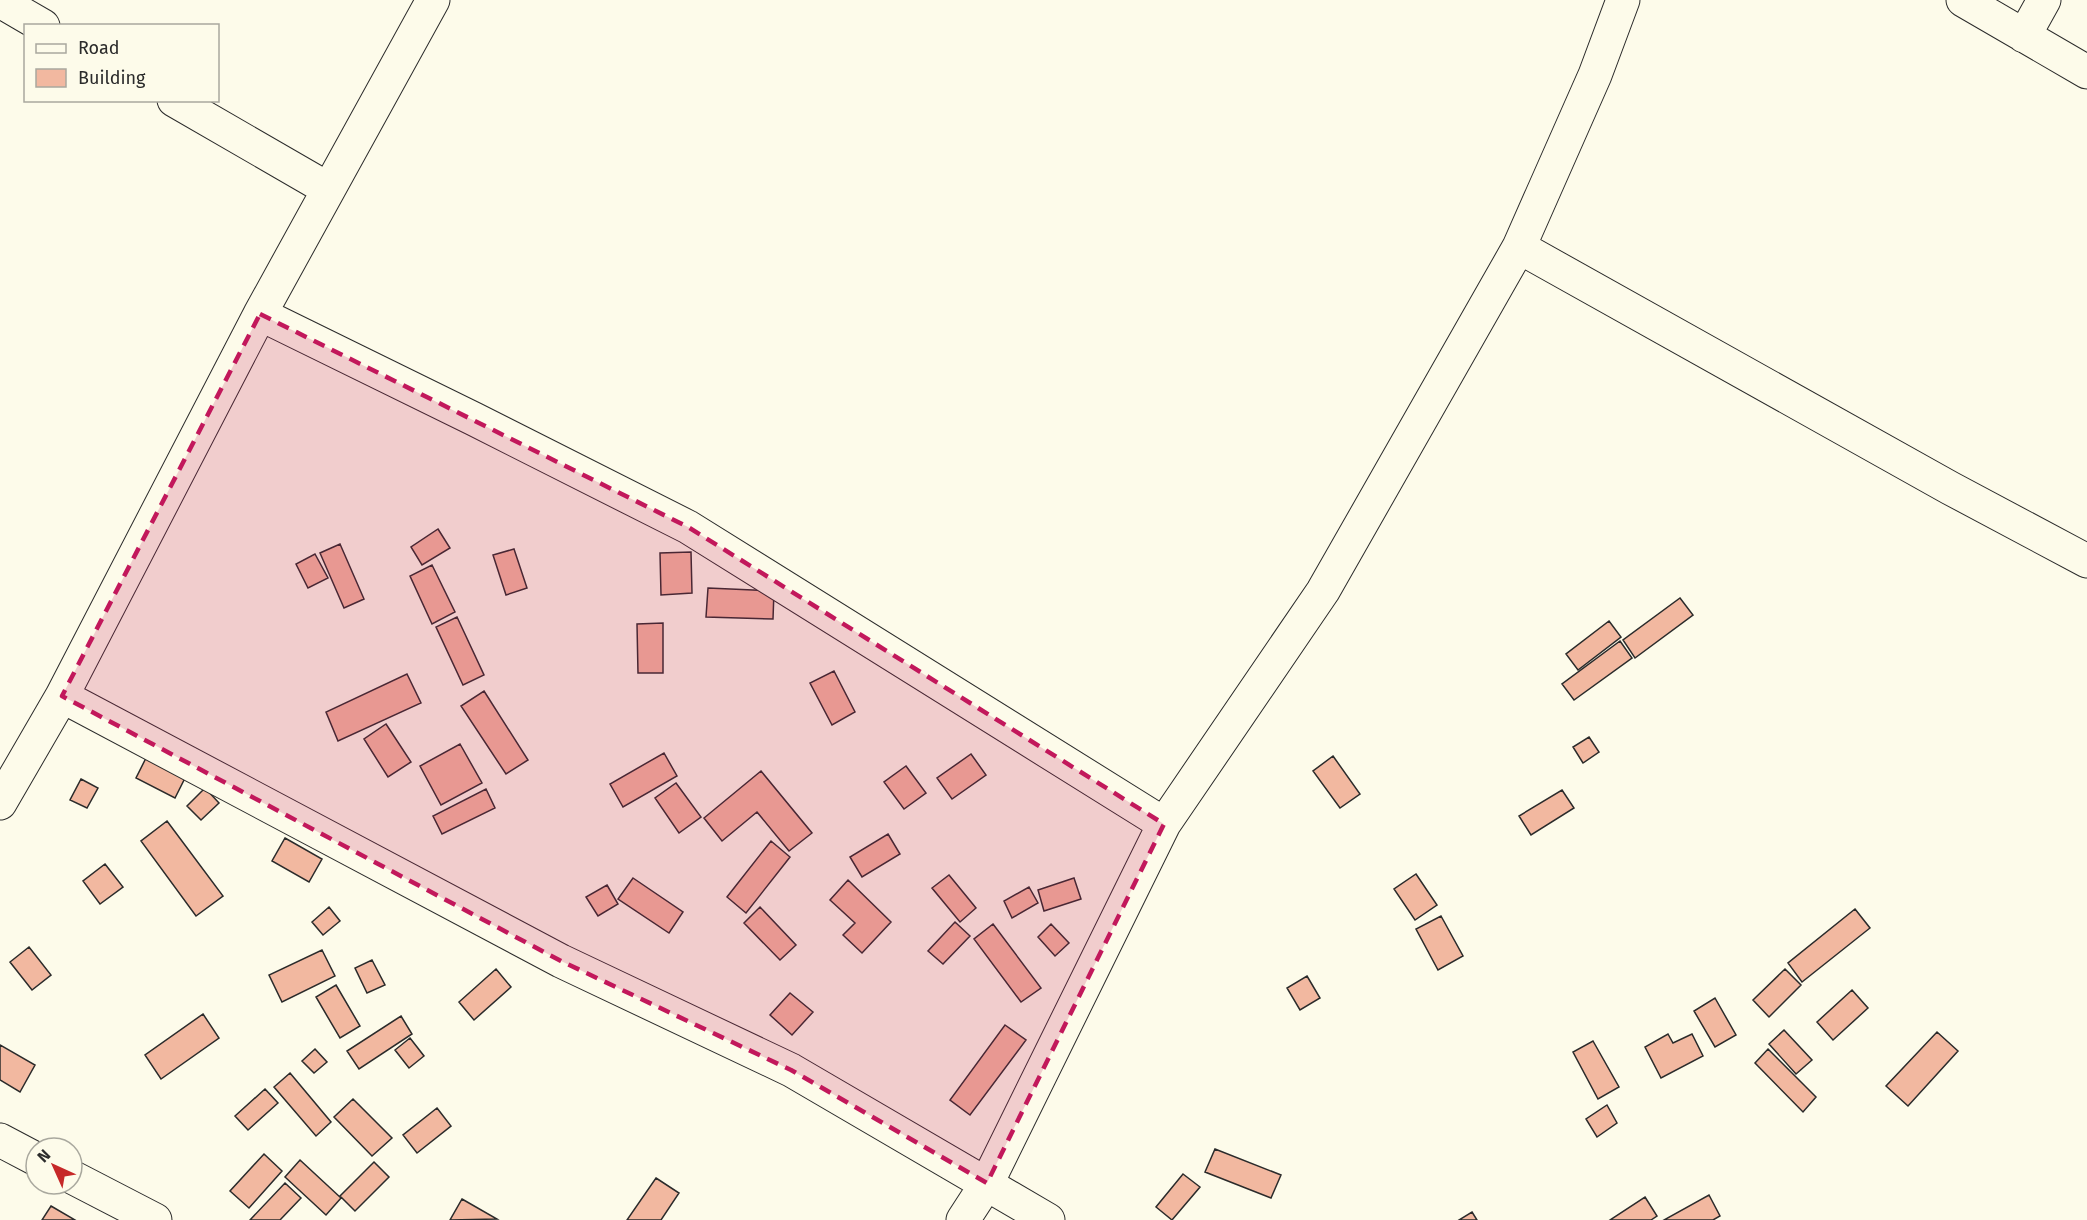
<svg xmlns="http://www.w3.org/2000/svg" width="2087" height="1220" font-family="'Fira Sans',sans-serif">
<rect width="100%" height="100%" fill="#fdfbea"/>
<path fill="#f2b8a0" stroke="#2b2b2b" stroke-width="1.5" d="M 438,529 L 450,548 L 422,565 L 411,547 Z
M 340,544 L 364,599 L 344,608 L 320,553 Z
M 514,549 L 527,588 L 506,595 L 493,555 Z
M 691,552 L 692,593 L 661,595 L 660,553 Z
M 315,554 L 328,578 L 308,588 L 296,564 Z
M 432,565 L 455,612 L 432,624 L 410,576 Z
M 708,588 L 774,591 L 773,619 L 706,617 Z
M 1680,598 L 1693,615 L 1635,658 L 1623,640 Z
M 457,617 L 484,675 L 463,685 L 436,627 Z
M 1609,621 L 1621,637 L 1578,670 L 1566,654 Z
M 663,623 L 663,673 L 638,673 L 637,624 Z
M 1620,641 L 1632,658 L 1574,700 L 1562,684 Z
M 834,671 L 855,712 L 832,725 L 810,683 Z
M 407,674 L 421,703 L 338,741 L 326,712 Z
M 484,691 L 528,760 L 506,774 L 461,706 Z
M 386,724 L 411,762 L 388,777 L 364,739 Z
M 1589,737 L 1599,752 L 1583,763 L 1573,747 Z
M 460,744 L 482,783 L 441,805 L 420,766 Z
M 664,753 L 677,776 L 623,807 L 610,784 Z
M 971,754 L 986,775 L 952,799 L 937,778 Z
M 147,756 L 186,776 L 175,798 L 136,778 Z
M 1333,756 L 1360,794 L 1340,808 L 1313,771 Z
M 906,766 L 926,793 L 904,809 L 884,782 Z
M 761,771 L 812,833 L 789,851 L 757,812 L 722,841 L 704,818 Z
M 81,779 L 98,788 L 87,808 L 70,800 Z
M 676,783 L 701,817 L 679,833 L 655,798 Z
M 205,788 L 219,803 L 201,820 L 187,806 Z
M 486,789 L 495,808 L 442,834 L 433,816 Z
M 1562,790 L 1574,808 L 1531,835 L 1519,816 Z
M 167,821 L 223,896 L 196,916 L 141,841 Z
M 888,834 L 900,854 L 862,877 L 850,857 Z
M 285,838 L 322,859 L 309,882 L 272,861 Z
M 771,841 L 790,857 L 746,913 L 727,897 Z
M 105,864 L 123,887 L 100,904 L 83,881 Z
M 1416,874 L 1437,905 L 1415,920 L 1394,889 Z
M 949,875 L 976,908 L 960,922 L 932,888 Z
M 633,878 L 683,912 L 669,933 L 618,899 Z
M 1074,878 L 1081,899 L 1044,911 L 1038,890 Z
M 848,880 L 891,922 L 862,953 L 843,935 L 855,923 L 830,900 Z
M 607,885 L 618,904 L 598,916 L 586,897 Z
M 1029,887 L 1038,903 L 1012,918 L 1004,901 Z
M 329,907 L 340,921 L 323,935 L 312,922 Z
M 760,907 L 796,945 L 780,960 L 744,923 Z
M 1855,909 L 1870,928 L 1802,982 L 1788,963 Z
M 1441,916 L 1463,956 L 1438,970 L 1416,929 Z
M 955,922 L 970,936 L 943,964 L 928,951 Z
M 993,924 L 1041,988 L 1021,1002 L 974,939 Z
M 1051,924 L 1069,943 L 1055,956 L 1038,937 Z
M 29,947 L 51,975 L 32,990 L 10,962 Z
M 322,950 L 335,976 L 282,1002 L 269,975 Z
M 372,960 L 385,985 L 367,993 L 355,968 Z
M 496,969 L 511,987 L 474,1020 L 459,1002 Z
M 1785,969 L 1801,985 L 1769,1017 L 1753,1000 Z
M 1307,976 L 1320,998 L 1300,1010 L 1287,988 Z
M 336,985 L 360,1026 L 340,1038 L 316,997 Z
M 1852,990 L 1868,1008 L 1833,1040 L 1817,1022 Z
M 790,993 L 813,1012 L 792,1035 L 770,1015 Z
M 1715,998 L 1736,1035 L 1715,1047 L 1694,1011 Z
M 203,1014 L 219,1038 L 161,1079 L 145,1055 Z
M 401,1016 L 412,1034 L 359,1069 L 347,1051 Z
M 1005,1025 L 1026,1040 L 970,1115 L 950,1100 Z
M 1784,1030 L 1812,1060 L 1796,1074 L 1769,1044 Z
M 1937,1032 L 1958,1051 L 1908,1106 L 1886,1086 Z
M 1668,1034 L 1673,1043 L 1692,1034 L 1703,1056 L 1661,1078 L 1645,1047 Z
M 410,1038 L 424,1056 L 409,1068 L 395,1050 Z
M 1593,1041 L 1619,1087 L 1598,1099 L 1573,1052 Z
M 0,1045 L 35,1065 L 20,1092 L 0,1080 Z
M 315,1049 L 327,1062 L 314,1073 L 302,1061 Z
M 1768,1049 L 1816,1097 L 1803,1112 L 1755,1063 Z
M 290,1073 L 331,1122 L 316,1136 L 274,1087 Z
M 265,1089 L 278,1103 L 248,1130 L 235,1116 Z
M 353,1099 L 392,1138 L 372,1156 L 334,1117 Z
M 1607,1105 L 1617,1123 L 1597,1137 L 1586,1119 Z
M 437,1108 L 451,1126 L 417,1153 L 403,1135 Z
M 1215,1149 L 1281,1175 L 1271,1198 L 1205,1172 Z
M 264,1154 L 282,1171 L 249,1208 L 230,1191 Z
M 300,1160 L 341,1198 L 326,1215 L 285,1177 Z
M 374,1162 L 389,1177 L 355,1211 L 340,1196 Z
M 1183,1174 L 1200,1187 L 1172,1220 L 1156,1207 Z
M 656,1178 L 679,1193 L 661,1220 L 627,1220 Z
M 285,1183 L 301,1198 L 280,1220 L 250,1220 Z
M 1709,1195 L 1720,1216 L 1713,1220 L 1664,1220 Z
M 1645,1197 L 1657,1216 L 1651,1220 L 1610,1220 Z
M 462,1199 L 497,1219 L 450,1220 Z
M 51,1206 L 75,1220 L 42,1220 Z
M 1472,1212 L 1477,1220 L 1459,1220 Z"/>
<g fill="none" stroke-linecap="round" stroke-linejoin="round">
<defs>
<path id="minor" d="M 1963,0 L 2087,72
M 0,1 L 43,26
M 2024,36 L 2044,0
M 174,100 L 328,189
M 1519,247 L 1950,488 L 2087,561
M 260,314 L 474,419 L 688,527 L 1164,824
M 62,696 L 561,961 L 791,1070 L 1048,1220
M 0,803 L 62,696 L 260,314 L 433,0
M 0,1140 L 36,1159
M 72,1177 L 155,1220
M 963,1220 L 987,1183 L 1164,824 L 1323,591 L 1519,247 L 1595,75 L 1623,0"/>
</defs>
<use href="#minor" stroke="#2b2b2b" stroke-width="35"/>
<use href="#minor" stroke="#fdfbea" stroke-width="33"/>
</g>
<path fill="#c2185b" fill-opacity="0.2" stroke="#c2185b" stroke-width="4.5" stroke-dasharray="12 8" stroke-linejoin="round" d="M 260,314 L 688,527 L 1164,824 L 987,1183 L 791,1070 L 561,961 L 62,696 Z"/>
<rect x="24" y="24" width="195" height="78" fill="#fdfbea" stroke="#a9a89e" stroke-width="1.5"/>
<rect x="36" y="44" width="30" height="9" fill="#fdfbea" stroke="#a9a89e" stroke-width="1.5"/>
<text x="78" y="54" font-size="18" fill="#2b2b2b">Road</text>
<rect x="36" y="69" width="30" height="18" fill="#f2b8a0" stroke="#a9a89e" stroke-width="1.5"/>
<text x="78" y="84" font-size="18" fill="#2b2b2b">Building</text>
<g transform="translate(54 1166) rotate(315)"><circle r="28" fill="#fdfbea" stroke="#a9a89e" stroke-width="1.5"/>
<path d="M0-4.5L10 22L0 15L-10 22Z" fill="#c62828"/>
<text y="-9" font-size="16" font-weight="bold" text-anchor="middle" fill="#2b2b2b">N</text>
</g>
</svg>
